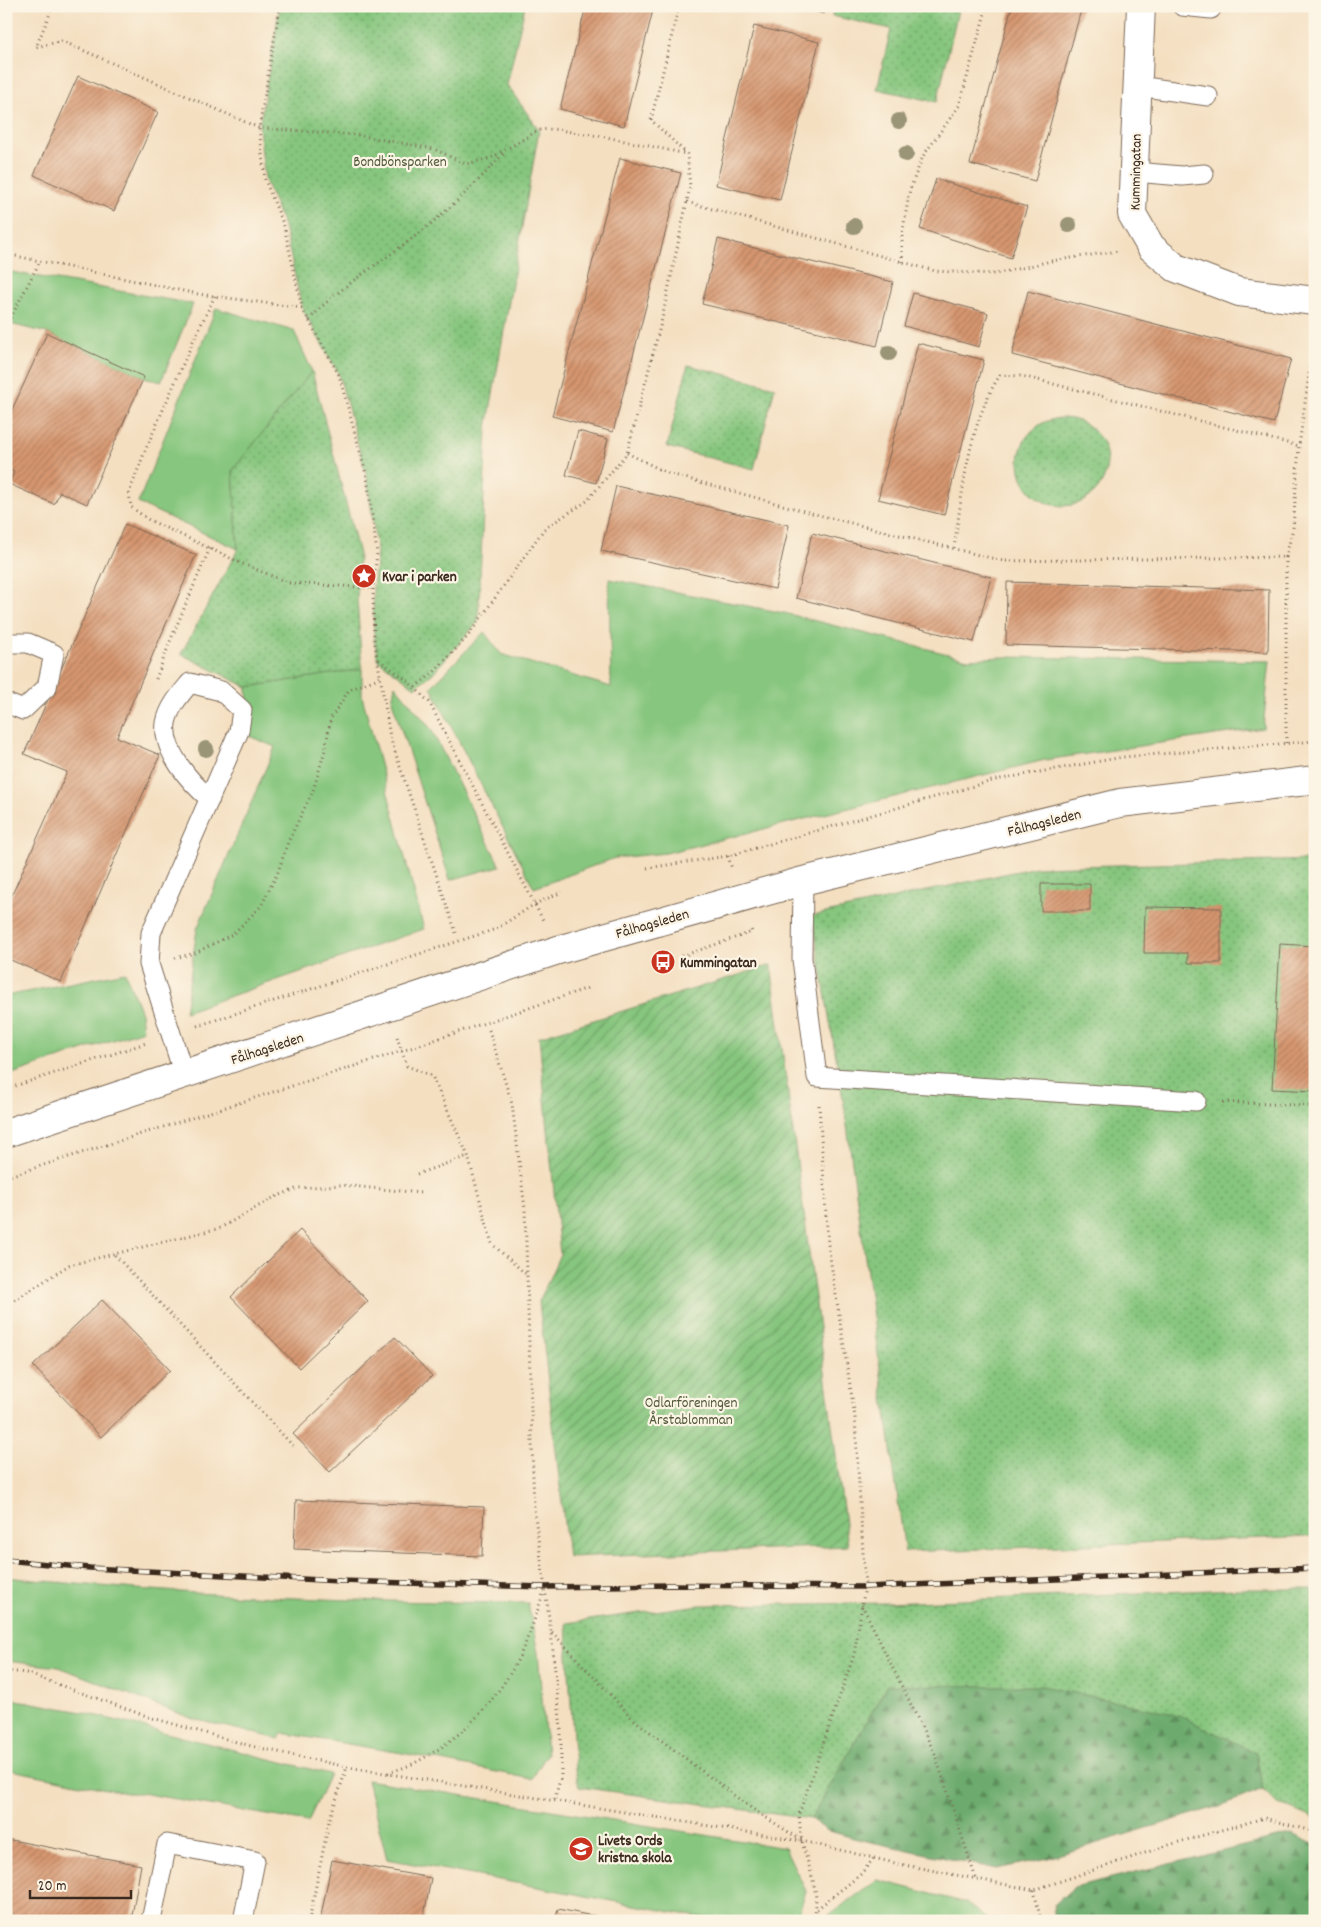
<svg xmlns="http://www.w3.org/2000/svg" width="1321" height="1927" font-family="Dekko,sans-serif">
<defs>
<pattern id="forest-firs" width="22" height="20" patternUnits="userSpaceOnUse" patternTransform="scale(1.25)"><rect width="22" height="20" fill="#6cab6d"/><path d="M5 1l3.5 6h-7zM16 11l3.5 6h-7z" fill="#5a8b59"/></pattern>
<pattern id="park-dots" width="8" height="8" patternUnits="userSpaceOnUse" patternTransform="scale(1.25)"><rect width="8" height="8" fill="#86c67e"/><path d="M2 2h.1M6 6h.1" fill="none" stroke="#6fa167" stroke-width="1.8" stroke-linecap="round"/></pattern>
<pattern id="garden-furrows" width="10" height="10" patternUnits="userSpaceOnUse" patternTransform="scale(1.25)"><rect width="10" height="10" fill="#86c67e"/><path d="M-1 1l2-2M0 10L10 0M9 11l2-2" fill="none" stroke="#6fa167"/></pattern>
<pattern id="building-hatch" width="6" height="6" patternUnits="userSpaceOnUse" patternTransform="scale(1.25)"><rect width="6" height="6" fill="#d69670"/><path d="M-1 1l2-2M0 6l6-6M5 7l2-2" fill="none" stroke="#af7b5b"/></pattern>
</defs>
<rect width="100%" height="100%" fill="#fcf5e5"/>
<filter id="ink" filterUnits="userSpaceOnUse"><feTurbulence type="fractalNoise" baseFrequency=".02" numOctaves="2"/><feDisplacementMap in="SourceGraphic" scale="10" xChannelSelector="R" yChannelSelector="G"/><feConvolveMatrix kernelMatrix="1 2 1 2 8 2 1 2 1" color-interpolation-filters="sRGB"/></filter>
<filter id="wash" filterUnits="userSpaceOnUse"><feTurbulence type="fractalNoise" baseFrequency=".0096" numOctaves="4" result="noise"/><feDisplacementMap in="SourceGraphic" scale="20" xChannelSelector="R" yChannelSelector="G"/><feGaussianBlur stdDeviation="1.12" result="paint"/><feColorMatrix in="noise" values="0 0 0 0 0 0 0 0 0 0 0 0 0 0 0 0 0 1.4 0 .05"/><feComposite in="paint" operator="in"/></filter>
<g filter="url(#wash)">
<rect width="100%" height="100%" fill="#f4dfc1"/>
<path fill="#86c67e" stroke="#60784e" d="M 6,271 L 193,304 L 161,382 L 144,377 L 47,333 L 6,323 Z
M 216,308 L 294,331 L 312,371 L 233,470 L 238,549 L 138,503 Z
M 609,579 L 784,613 L 968,659 L 1002,657 L 1270,661 L 1263,728 L 1045,760 L 666,853 L 615,858 L 534,888 L 431,687 L 484,632 L 501,654 L 611,687 Z
M 362,669 L 362,696 L 424,929 L 185,1012 L 197,929 L 275,747 L 249,736 L 247,687 Z
M 395,685 L 431,729 L 500,866 L 450,880 L 392,701 Z
M 125,972 L 141,1013 L 143,1030 L 6,1076 L 6,996 Z
M 6,1577 C 180,1596 354,1602 528,1603 L 538,1653 L 547,1754 L 532,1779 L 402,1753 L 282,1733 L 279,1739 L 193,1719 L 59,1667 L 6,1661 Z
M 6,1698 L 82,1712 L 330,1774 L 308,1822 L 141,1793 L 127,1793 L 6,1769 Z
M 367,1780 L 785,1848 L 806,1891 L 796,1921 L 720,1921 L 387,1859 Z
M 878,1880 L 966,1903 L 990,1921 L 827,1921 L 829,1915 Z"/>
<path fill="url(#forest-firs)" stroke="#546a46" d="M 887,1685 L 1043,1686 L 1179,1715 L 1256,1753 L 1263,1789 L 1223,1805 L 1048,1858 L 997,1869 L 857,1839 L 826,1830 L 811,1819 Z
M 1293,1834 L 1315,1845 L 1315,1921 L 1052,1921 L 1055,1904 L 1074,1887 Z"/>
<path fill="url(#park-dots)" stroke="#60784e" d="M 280,6 L 525,6 L 507,85 L 539,130 L 487,428 L 478,622 L 432,674 L 415,687 L 378,660 L 374,638 L 373,588 L 377,553 L 367,477 L 339,375 L 302,308 L 284,226 L 265,180 L 259,128 Z
M 834,6 L 959,6 L 937,102 L 877,89 L 891,29 L 832,16 Z
M 688,365 L 775,387 L 754,469 L 667,447 Z
M 312,371 L 359,554 L 357,599 L 362,669 L 247,687 L 181,654 L 238,549 L 233,470 Z
M1019 462a44 44 0 1 1 88 0a44 44 0 1 1-88 0Z
M 1315,860 L 1315,1536 L 905,1552 L 845,1111 L 812,916 L 1036,867 Z
M 1238,1589 L 1315,1589 L 1315,1819 L 1276,1803 L 1263,1789 L 1256,1753 L 1179,1715 L 1043,1686 L 887,1685 L 811,1819 L 579,1787 L 575,1769 L 566,1623 L 700,1605 L 888,1603 Z"/>
<path fill="url(#garden-furrows)" stroke="#60784e" d="M 771,965 L 848,1546 L 568,1557 L 539,1302 L 560,1254 L 539,1037 Z"/>
<g id="blocks">
<path fill="url(#building-hatch)" d="M 586,6 L 654,6 L 624,126 L 560,109 Z
M 795,6 L 826,6 L 824,14 Z
M 1012,6 L 1082,6 L 1035,181 L 970,164 Z
M 754,26 L 819,42 L 780,200 L 716,185 Z
M 78,76 L 158,112 L 114,211 L 34,175 Z
M 620,158 L 681,173 L 613,432 L 552,416 Z
M 936,179 L 1027,207 L 1011,258 L 920,229 Z
M 718,239 L 893,282 L 877,346 L 702,304 Z
M 1028,291 L 1291,359 L 1274,423 L 1012,355 Z
M 913,293 L 988,313 L 979,347 L 904,326 Z
M 47,333 L 144,377 L 87,504 L 60,492 L 54,504 L 9,484 L 14,472 L 6,468 L 6,423 Z
M 918,343 L 984,360 L 944,515 L 878,499 Z
M 578,431 L 608,439 L 596,483 L 566,475 Z
M 616,486 L 789,525 L 775,589 L 601,551 Z
M 125,524 L 196,555 L 117,737 L 160,755 L 61,982 L 6,958 L 6,908 L 67,772 L 24,754 Z
M 812,533 L 991,577 L 974,642 L 796,598 Z
M 1007,582 L 1269,590 L 1268,652 L 1006,645 Z
M 1041,884 L 1090,884 L 1090,911 L 1041,911 Z
M 1145,907 L 1221,908 L 1221,963 L 1188,963 L 1188,953 L 1144,953 Z
M 1280,944 L 1315,946 L 1315,1091 L 1272,1089 Z
M 300,1230 L 368,1301 L 299,1368 L 231,1297 Z
M 102,1300 L 170,1370 L 101,1437 L 33,1366 Z
M 395,1337 L 432,1376 L 330,1472 L 293,1434 Z
M 296,1500 L 484,1507 L 482,1556 L 294,1549 Z
M 6,1839 L 141,1865 L 131,1921 L 6,1921 Z
M 332,1860 L 431,1878 L 423,1921 L 320,1921 Z
M 558,1909 L 613,1920 L 613,1921 L 555,1921 Z"/>
</g>
</g>
<g filter="url(#ink)">
<use href="#blocks" fill-opacity="0" stroke="#7c6957" stroke-width="1"/>
<g fill="none" stroke-linecap="round" stroke-linejoin="round">
<defs>
<path id="service" d="M 1182,6 L 1211,9
M 1138,86 L 1208,96
M 1134,172 L 1182,176 L 1204,174
M 6,643 L 28,643 L 54,654 L 47,687 L 23,710 L 6,703
M 803,881 L 802,959 L 817,1077 L 1196,1101
M 184,1075 L 149,964 L 151,933 L 239,731 L 242,710 L 221,691 L 190,683 C 180,695 169,707 166,723 C 162,751 191,783 210,799
M 151,1921 L 167,1844 L 255,1861 L 243,1921"/>
<path id="minor" d="M 1141,6 L 1132,214 L 1151,247 L 1176,268 L 1239,292 L 1315,301"/>
<path id="tertiary" d="M 6,1133 L 558,950 L 803,881 L 1120,803 L 1315,780"/>
</defs>
<use href="#service" stroke="#7c6957" stroke-width="21"/>
<use href="#minor" stroke="#7c6957" stroke-width="30"/>
<use href="#tertiary" stroke="#7c6957" stroke-width="30"/>
<path stroke="#7c6957" stroke-width="3" stroke-dasharray="1 4" stroke-linecap="butt" d="M 53,6 L 36,47 L 62,41 L 259,128 L 357,135 L 434,149 L 466,164 L 491,158 L 539,130 L 552,129 L 606,137 L 687,154
M 280,6 L 259,128 L 265,180 L 284,226 L 302,308 L 339,375 L 367,477 L 377,553 L 373,588 L 374,638 L 390,737 L 457,936
M 687,202 L 935,271 L 995,274 L 1051,261 L 1118,251
M 6,254 L 198,294 L 302,308
M 902,262 L 902,235 L 910,189 L 923,156 L 959,106 L 987,6
M 215,296 L 194,339 L 145,451 L 129,493 L 131,507 L 149,520 L 243,564 L 289,583 L 373,588
M 309,320 C 334,292 365,273 395,251 C 436,222 472,189 505,152
M 6,327 L 40,261
M 627,453 L 667,473 L 815,514 L 1003,561 L 1286,557 L 1293,528 L 1299,446 L 1315,331
M 954,548 C 963,490 968,425 1000,375 L 1022,376 L 1299,446
M 379,660 L 408,681 L 429,702 L 544,922
M 156,679 L 171,639 L 210,548
M 415,687 L 432,674 L 468,636 L 544,529 L 587,501 L 627,453 L 662,319 L 690,187 L 687,154 L 651,120 L 679,6
M 1286,743 L 1286,557
M 728,856 L 732,869
M 647,868 L 728,856 L 995,780 L 1123,757 L 1315,741
M 682,956 L 752,932 L 750,927
M 175,958 L 195,953 L 233,934 L 261,906 L 278,872 L 288,842 L 313,791 L 325,750 L 331,718 L 349,690 L 381,677
M 197,1026 L 496,929 L 535,904 L 562,892
M 489,1030 L 512,1104 L 525,1209 L 534,1509 L 551,1632 L 561,1729 L 561,1776 L 554,1802
M 397,1037 L 407,1066 L 432,1076 L 468,1156 L 492,1244 L 527,1275
M 6,1089 L 146,1043
M 1223,1102 L 1315,1106
M 417,1174 L 468,1156
M 6,1177 L 402,1051 L 588,988
M 115,1255 L 295,1448
M 6,1306 L 69,1265 L 220,1228 L 273,1198 L 298,1188 L 341,1185 L 421,1193
M 862,1605 L 935,1754 L 976,1879
M 552,1632 L 633,1719 L 751,1808 L 801,1840
M 6,1671 L 26,1673 L 149,1717 L 251,1746 L 347,1767 L 802,1841 L 899,1864 L 1034,1890 L 1172,1844 L 1264,1818 L 1315,1832
M 388,1773 C 399,1769 410,1766 420,1760 C 463,1738 501,1696 521,1653 C 531,1632 538,1609 545,1588
M 1034,1890 L 1041,1921
M 817,1909 L 861,1874 L 874,1858
M 309,1921 L 329,1821 L 347,1767
M 813,1921 C 822,1893 808,1868 802,1841 C 800,1833 800,1823 799,1814 L 854,1655 L 865,1587 L 855,1417 L 828,1244 L 819,1105"/>
<use href="#service" stroke="#fff" stroke-width="19"/>
<use href="#minor" stroke="#fff" stroke-width="28"/>
<use href="#tertiary" stroke="#fff" stroke-width="28"/>
<defs>
<path id="rail" d="M 6,1560 L 90,1568 L 340,1581 L 545,1587 L 669,1585 L 865,1587 L 1315,1568"/>
</defs>
<use href="#rail" stroke="#3b2a1e" stroke-width="5.5"/>
<use href="#rail" stroke="#fcf5e5" stroke-width="4" stroke-dasharray="11" stroke-linecap="butt"/>
</g>
<g fill="#9b9577">
<circle cx="899" cy="121" r="8"/>
<circle cx="906" cy="154" r="8"/>
<circle cx="1069" cy="225" r="8"/>
<circle cx="854" cy="226" r="8"/>
<circle cx="889" cy="353" r="8"/>
<circle cx="206" cy="749" r="8"/>
</g>
</g>
<defs>
<symbol id="sight-disc" viewBox="-11 -11 22 22"><circle r="9.5" fill="#c8321e" stroke="#fcf5e5"/><path d="M0-6L1.8-2.2L6-1.7L2.9 1.2L3.7 5.4L0 3.3L-3.7 5.4L-2.9 1.2L-6-1.7L-1.8-2.2Z" fill="#fff"/></symbol>
<symbol id="bus-disc" viewBox="-11 -11 22 22"><circle r="9.5" fill="#c8321e" stroke="#fcf5e5"/><path d="M-5-6H5V4H4V6H2V4H-2V6H-4V4H-5ZM-3.5-4V0h7V-4ZM-3.5 1.2v1.5H-2V1.2ZM2 1.2v1.5H3.5V1.2Z" fill="#fff"/></symbol>
<symbol id="school-disc" viewBox="-11 -11 22 22"><circle r="9.5" fill="#c8321e" stroke="#fcf5e5"/><path d="M0-5L7-2L0 1L-7-2ZM-4 1L0 2.5L4 1V4Q0 6-4 4Z" fill="#fff"/></symbol>
</defs>
<g fill-rule="evenodd">
<use href="#sight-disc" x="350" y="562" width="28" height="28"/>
<use href="#bus-disc" x="649" y="948" width="28" height="28"/>
<use href="#school-disc" x="567" y="1835" width="28" height="28"/>
</g>
<g text-anchor="middle" stroke-width="4.5" stroke-linejoin="round" paint-order="stroke">
<g font-size="15" fill="#52593b" stroke="#fcf5e5">
<text x="400" y="166">Bondbönsparken</text>
<text x="691" y="1407">Odlarföreningen<tspan x="691" dy="17">Årstablomman</tspan></text>
</g>
<g font-size="15" fill="#3b2a1e" stroke="#fcf5e5">
<text transform="translate(1135 172) rotate(-89)" y="5">Kummingatan</text>
<text transform="translate(1044 822) rotate(-14)" y="5">Fålhagsleden</text>
<text transform="translate(652 923) rotate(-16)" y="5">Fålhagsleden</text>
<text transform="translate(267 1048) rotate(-18)" y="5">Fålhagsleden</text>
</g>
<g font-size="15" font-weight="bold" fill="#3b2a1e" stroke="#fcf5e5" text-anchor="start">
<text x="382" y="581">Kvar i parken</text>
<text x="680" y="967">Kummingatan</text>
<text x="598" y="1845">Livets Ords<tspan x="598" dy="17">kristna skola</tspan></text>
</g>
</g>
<rect width="1321" height="1927" fill="none" stroke="#fcf5e5" stroke-width="25"/>
<path d="M30 1890v8h101v-8" fill="none" stroke="#3b2a1e" stroke-width="2.5"/>
<text x="38" y="1890" font-size="15" fill="#3b2a1e" stroke="#fcf5e5" stroke-width="4" paint-order="stroke">20 m</text>
</svg>
